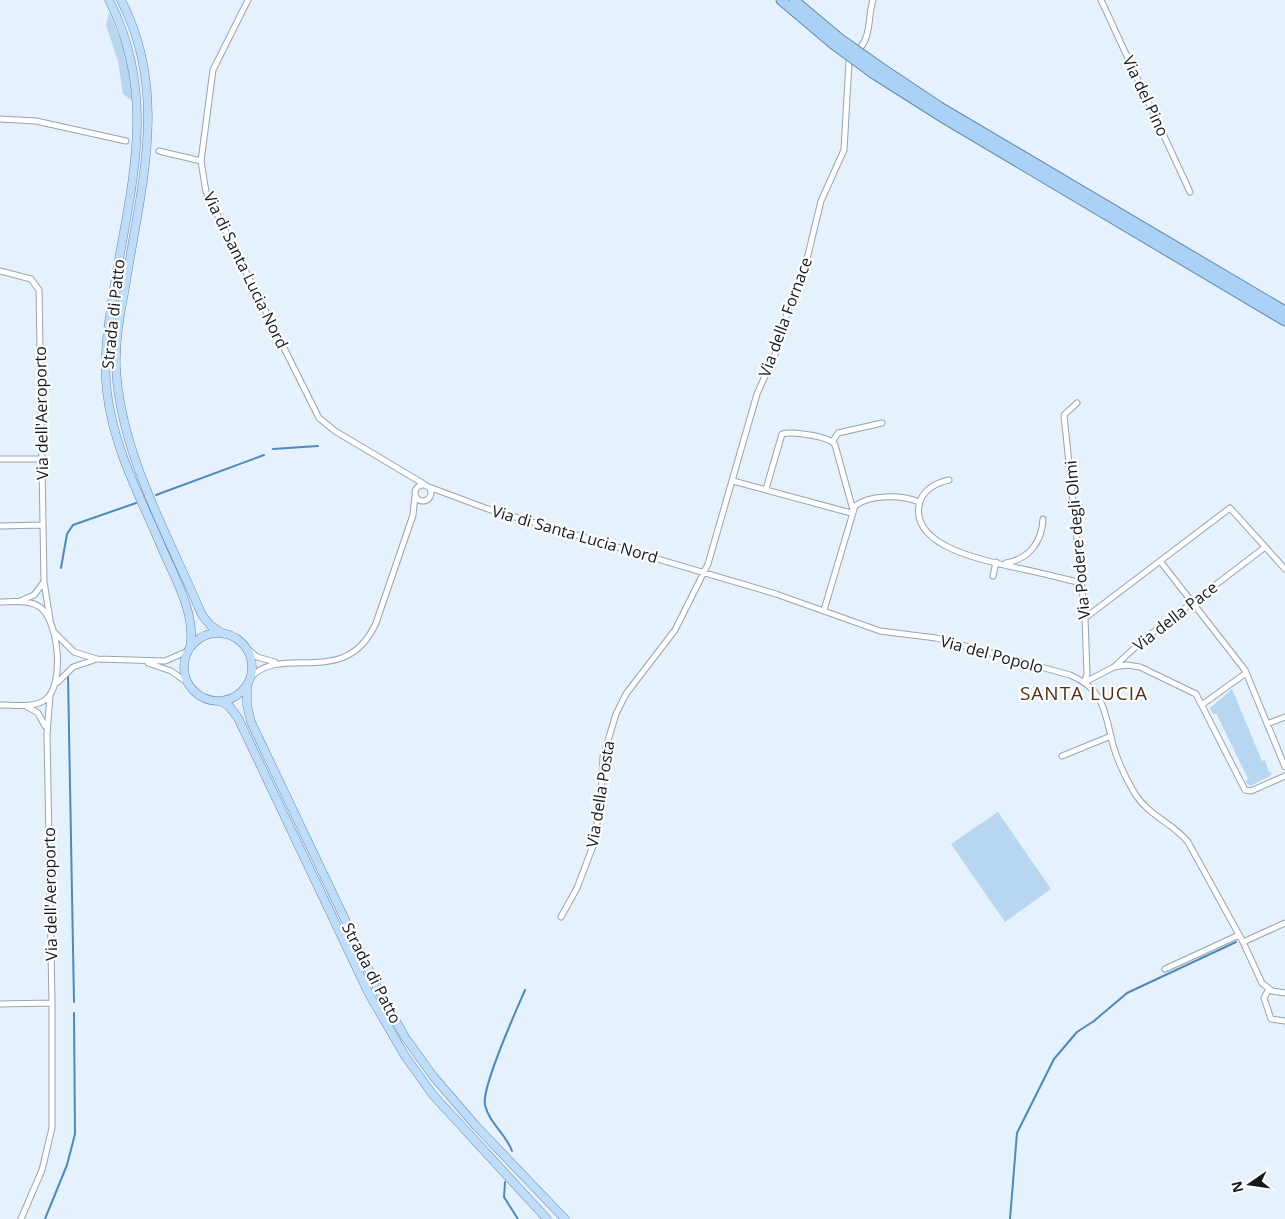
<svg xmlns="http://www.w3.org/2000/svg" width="1285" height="1219" font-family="'Open Sans',sans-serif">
<rect width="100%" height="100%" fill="#e5f1fc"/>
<path fill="#b9d6f1" d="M 109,12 L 126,53 L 133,101 L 123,94 L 118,61 L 106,25 Z
M 1232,689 L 1262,761 L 1265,760 L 1269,772 L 1272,773 L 1270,776 L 1250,786 L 1245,782 L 1248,779 L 1216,713 L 1213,714 L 1210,708 Z
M 998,812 L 1051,889 L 1005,922 L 951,844 Z"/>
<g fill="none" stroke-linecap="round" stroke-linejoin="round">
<path stroke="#4f88bb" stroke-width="2" d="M 273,449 L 318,446
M 156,495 L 264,455
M 61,568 L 67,534 L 73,525 L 136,503
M 68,675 L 74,1002
M 512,1151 C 506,1134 489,1123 485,1105 C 481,1088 516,1011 525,990
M 505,1182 L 504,1197 L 518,1219
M 45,1219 L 67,1165 L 75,1134 L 74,1013
M 1010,1219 L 1017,1133 L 1054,1059 L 1077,1032 L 1094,1021 L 1127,993 L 1236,942"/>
<defs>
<path id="minor" d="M 248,0 L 213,70 L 201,161 L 206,192 L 319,418 L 335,431 L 424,484
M 1101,0 L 1190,192
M 861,47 C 871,34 868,16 873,0
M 0,119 L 36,121 L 126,141
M 159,151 L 201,161
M 0,271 L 31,279 L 39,290 L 44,582 L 50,619
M 1077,403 L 1064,415 L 1085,618 L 1087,673 L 1085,682
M 833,441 L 838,433 L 882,423
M 0,459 L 42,459
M 949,480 C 935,483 921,491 919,506 C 911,553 1009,565 1040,573 C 1054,576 1068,580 1082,583
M 733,481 L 851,513
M415 493a8 8 0 1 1 16 0a8 8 0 1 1-16 0Z
M 429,487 L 488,509 L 776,594 L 880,631 L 936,638 L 1070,675 C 1105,689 1105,714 1113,745 C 1118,762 1126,779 1135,794 C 1150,817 1173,823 1188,842 L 1243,942 L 1262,983 L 1272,991 L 1285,993
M 766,489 L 782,434 C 791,431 830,436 835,445 L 853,510
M 0,526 L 43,525
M 1160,561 L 1245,670 L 1285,767
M 1006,563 C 1029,559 1042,542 1043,519
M 993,576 L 996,562
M 20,601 L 34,595 L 44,582
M 0,602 C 13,602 30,599 41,608 C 59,623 65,686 45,700 C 34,708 14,705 0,705
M 824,610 L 855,506 C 870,494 902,495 919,502
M 1085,618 L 1230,508 L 1285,569
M 55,633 L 74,652 L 97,659 L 165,661 L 188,651
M 243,645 L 257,657 L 275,662
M 148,663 L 171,671 L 188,683
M 1114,667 L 1127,665 L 1140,667 L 1196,694 L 1245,790 L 1251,791 L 1285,776
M 250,678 C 283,642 345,691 376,623 L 413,515 L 415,496
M 58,682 L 73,667 L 94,660
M 1085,682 L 1114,667 L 1143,640 L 1264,548
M 1203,704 L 1246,673
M 26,706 L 38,713 L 45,726
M 1267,724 L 1285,717
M 1062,756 L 1111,736
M 561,917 L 577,888 L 593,846 L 601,799 L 603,757 L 616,714 L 626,694 L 675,630 L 708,564 L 757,394 L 776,352 L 789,306 L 808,255 L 821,201 L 844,150 L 849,62
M 1243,942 L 1285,923
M 1165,969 L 1239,935
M 1269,989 L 1264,998 L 1271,1019 L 1285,1021
M 0,1004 L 52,1003 L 47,734 L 50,696
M 21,1219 L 42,1170 L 52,1128 L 52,1003"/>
<path id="primary" d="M 109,0 C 160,100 129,191 113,295 C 108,327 103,359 107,392 C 113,445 138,493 159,541 C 172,574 197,612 190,648
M 121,0 C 170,94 140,190 125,288 C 120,314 115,340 116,367 C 120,453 169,537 202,615 L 211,626 L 224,634
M184 667a34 34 0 1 1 68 0a34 34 0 1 1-68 0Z
M 247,685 L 247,705 L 251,722 L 379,991 L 405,1037 L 433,1076 L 476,1126 L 565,1219
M 221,701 L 229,706 L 238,718 L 369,994 L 405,1056 L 433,1095 L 547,1219"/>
<path id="trunk" d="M 781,0 L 833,44
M 794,0 L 839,38
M 880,67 L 940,107 L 1285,311
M 874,74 L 945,119 L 1285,321"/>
</defs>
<use href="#minor" stroke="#97a4b1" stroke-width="7"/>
<use href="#primary" stroke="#6789a9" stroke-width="9"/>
<use href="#trunk" stroke="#6789a9" stroke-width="11"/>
<use href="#minor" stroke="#fff" stroke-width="5"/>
<use href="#primary" stroke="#bfddf8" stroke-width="8"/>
<use href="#trunk" stroke="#aad2f6" stroke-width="9"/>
<defs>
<path id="trunk-bridge" d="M 839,38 L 880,67
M 833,44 L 874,74"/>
</defs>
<use href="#trunk-bridge" stroke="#6789a9" stroke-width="11" stroke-linecap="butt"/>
<use href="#trunk-bridge" stroke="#aad2f6" stroke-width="9"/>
</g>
<g text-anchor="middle" stroke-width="4.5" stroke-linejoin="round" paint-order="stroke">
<g font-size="16" fill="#14191e" stroke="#fdfdfd">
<text transform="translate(1146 96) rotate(65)" y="6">Via del Pino</text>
<text transform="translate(246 270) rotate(64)" y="6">Via di Santa Lucia Nord</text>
<text transform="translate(113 314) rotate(-84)" y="6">Strada di Patto</text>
<text transform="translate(785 317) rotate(-70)" y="6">Via della Fornace</text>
<text transform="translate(41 413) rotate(-91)" y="6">Via dell'Aeroporto</text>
<text transform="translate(575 534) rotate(16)" y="6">Via di Santa Lucia Nord</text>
<text transform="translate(1077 540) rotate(-95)" y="6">Via Podere degli Olmi</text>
<text transform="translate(1175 616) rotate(-38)" y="6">Via della Pace</text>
<text transform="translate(992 654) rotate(15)" y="6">Via del Popolo</text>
<text transform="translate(600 794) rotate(-81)" y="6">Via della Posta</text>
<text transform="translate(50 894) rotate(-91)" y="6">Via dell'Aeroporto</text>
<text transform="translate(372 973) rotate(63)" y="6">Strada di Patto</text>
</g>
<g font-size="19" letter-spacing="1" fill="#4e3213" stroke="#fdfdfd">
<text x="1084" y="700">SANTA LUCIA</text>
</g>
</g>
<g transform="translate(1250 1184) rotate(257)" stroke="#fdfdfd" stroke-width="4" paint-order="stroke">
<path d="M0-4L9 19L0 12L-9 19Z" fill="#14191e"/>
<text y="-8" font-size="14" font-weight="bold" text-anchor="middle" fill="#14191e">N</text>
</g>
</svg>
